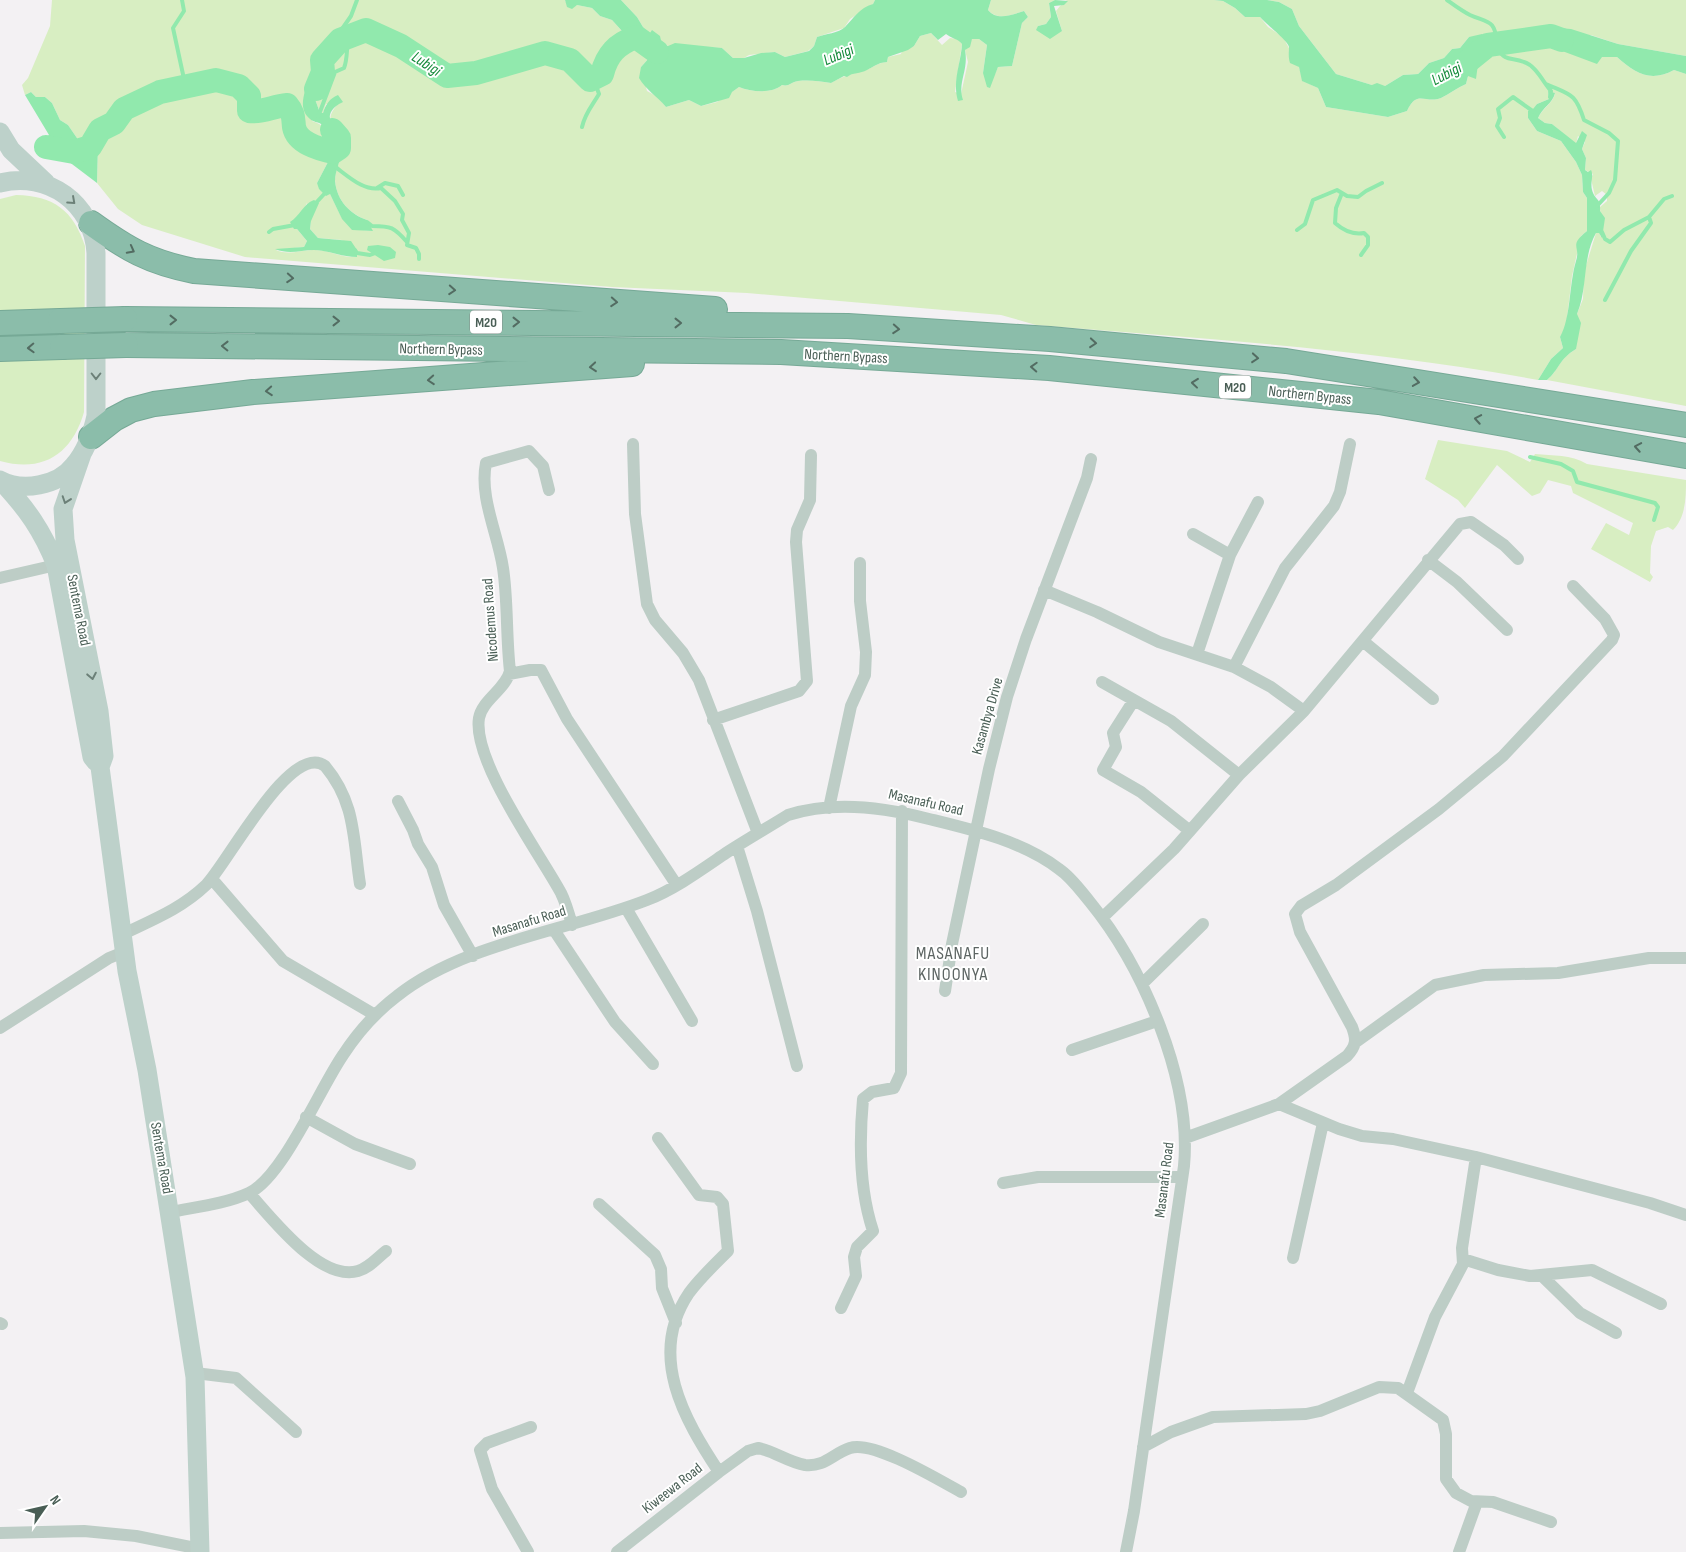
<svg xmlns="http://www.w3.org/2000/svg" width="1686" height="1552" font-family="'Sofia Sans Condensed',sans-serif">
<rect width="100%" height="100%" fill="#f3f1f3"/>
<path fill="#d8eec2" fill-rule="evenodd" d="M 52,0 L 565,0 L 568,7 L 577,5 L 592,8 L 600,16 L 612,20 L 632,42 L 649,48 L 649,58 L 641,67 L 647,91 L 658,97 L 666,107 L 689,100 L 701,106 L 717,102 L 739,87 C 751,92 772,94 782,85 C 789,87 791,82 798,81 C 809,80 819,81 831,83 C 843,76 852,74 865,70 C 874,68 875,63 887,62 L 888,57 L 901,54 L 902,51 L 914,46 L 920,36 L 931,33 L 942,45 L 950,38 L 958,39 L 962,44 L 955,92 L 961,94 L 968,62 L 965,50 L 972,39 L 979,39 L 987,45 L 983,73 L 995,74 L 998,67 L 1012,66 L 1022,23 L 1028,17 L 1024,11 C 1011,15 998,21 988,10 L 991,0 L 1055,0 L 1049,3 L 1051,17 L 1046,24 L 1038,26 L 1062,31 L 1056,11 L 1060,6 L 1067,1 L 1066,0 L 1214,0 L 1223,1 L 1235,8 L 1245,17 L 1260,17 L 1268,27 L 1283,37 L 1299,67 L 1303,81 L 1318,88 L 1326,107 L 1388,117 L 1407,111 C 1417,89 1425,104 1441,98 C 1449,94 1457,88 1466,84 L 1468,76 L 1492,49 L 1486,46 L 1489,39 L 1469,37 L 1460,48 L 1452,49 L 1444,58 L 1429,63 L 1418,74 L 1403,75 L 1385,86 L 1372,85 L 1336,74 L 1299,26 L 1292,9 L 1279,2 L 1267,0 L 1686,0 L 1686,56 L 1618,44 L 1591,35 L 1540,42 L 1547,46 L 1601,57 L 1617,57 C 1635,73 1650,83 1674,70 L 1686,74 L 1686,406 L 1547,380 C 1560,369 1557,361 1576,349 L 1577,314 L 1583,299 L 1584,272 L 1596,233 L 1599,232 L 1601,237 L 1600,207 L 1607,201 L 1607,195 L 1602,191 L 1595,196 L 1591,179 L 1593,174 L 1585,170 L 1586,158 L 1582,149 L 1585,142 L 1578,136 L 1576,144 L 1552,124 L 1545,123 L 1538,118 C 1542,109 1554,102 1555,93 L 1548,92 L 1549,99 L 1537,104 L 1528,118 L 1537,131 L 1561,141 L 1576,162 L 1582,175 L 1583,192 L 1587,198 L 1587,231 L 1581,236 L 1572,276 L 1566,327 L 1560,337 L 1563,348 L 1551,359 L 1538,380 C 1373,349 1204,339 1036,325 L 1001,315 L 747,293 L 612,287 L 245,257 L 142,225 L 118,209 L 97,183 L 98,145 L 94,137 L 91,143 L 79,141 L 68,125 L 60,120 L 52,103 L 45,97 L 36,97 L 31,92 L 25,95 L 22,85 L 28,78 L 50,26 ZM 321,61 L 325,76 L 315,99 L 320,113 L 323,113 L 326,104 L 337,105 C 321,124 339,124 342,142 C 344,156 335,167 335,180 C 336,200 350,214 367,220 L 372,231 L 352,229 L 342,218 L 330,194 L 317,183 L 328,162 L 330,148 L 333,145 C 328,133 324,124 312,121 L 313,77 ZM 581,61 C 588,71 595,79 603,65 L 611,76 L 606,81 L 582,77 L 572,63 ZM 307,203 L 311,221 L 310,229 L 318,238 L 342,240 L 357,257 C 342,258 329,250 315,250 C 301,249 290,256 276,250 L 304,247 L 307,241 L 297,229 L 294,229 Z
M 621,0 L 875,0 L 873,4 L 850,19 L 844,28 L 817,37 L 814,46 L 808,51 L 785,57 L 775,52 L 749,55 L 744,58 L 733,58 L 722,48 L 668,46 L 646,32 L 637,17 Z
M 16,195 C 54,196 73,210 85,246 L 84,412 C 72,454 43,473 0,461 L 0,199 Z
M 1438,440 L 1507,451 L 1530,462 L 1535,454 C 1554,456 1570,454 1587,464 L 1686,480 C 1686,497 1686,517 1673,530 L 1668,527 L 1656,531 L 1651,546 L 1650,573 L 1653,577 L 1650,582 L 1591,549 L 1606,523 L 1629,535 L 1633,523 L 1573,493 L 1571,486 L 1548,480 L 1540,493 L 1532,496 L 1497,465 L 1465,508 L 1458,500 L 1425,479 Z"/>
<path fill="#91e9ad" d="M 565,0 L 621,0 L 637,17 L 646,32 L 650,33 L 652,30 L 660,36 L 662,45 L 668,46 L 675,43 L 722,48 L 733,58 L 744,58 L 761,53 L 775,52 L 785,57 L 809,51 L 814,46 L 817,37 C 825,34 839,33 845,27 C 854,18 859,8 873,4 L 875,0 L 991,0 L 988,10 C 997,21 1011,15 1024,11 L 1028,17 L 1022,23 L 1012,66 L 998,67 L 990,88 L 987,87 L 983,73 L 987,45 L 979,39 L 972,39 L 970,47 L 965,50 C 969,70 957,83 963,100 L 958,101 C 952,81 961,63 962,44 C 957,38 952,39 946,34 L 938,40 L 931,33 L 920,36 L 914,46 L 908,50 L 888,57 L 887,62 C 877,63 875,66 867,70 C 860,74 853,72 847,77 L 844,76 L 831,83 C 819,81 809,80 798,81 C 791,82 789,87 782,85 C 772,94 751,92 739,87 L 732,92 L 729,98 L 701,106 L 689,100 L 666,107 C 657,96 646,90 639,78 L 641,67 L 649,58 L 649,48 L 632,42 L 612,20 L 600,16 L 592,8 L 577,5 L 572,9 L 567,7 Z
M 1055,0 L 1068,1 L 1064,5 L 1054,6 L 1062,31 L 1050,39 L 1036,30 L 1038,26 L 1046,24 L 1051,17 L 1049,3 Z
M 1214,0 L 1267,0 L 1279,2 L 1292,9 L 1299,26 L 1336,74 L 1372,85 L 1377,83 L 1385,86 L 1403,75 L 1418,74 L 1429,63 L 1444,58 L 1452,49 L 1460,48 L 1469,37 L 1482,34 L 1489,39 L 1486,46 L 1492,49 L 1478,64 L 1476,79 L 1468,76 L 1466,84 C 1457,88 1449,94 1441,98 C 1425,104 1417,89 1407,111 L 1388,117 L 1326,107 L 1318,88 L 1302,81 L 1299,67 L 1290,63 C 1288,56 1289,53 1289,47 C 1288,41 1266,24 1260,17 L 1245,17 L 1235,8 L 1223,1 Z
M 1546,27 L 1571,29 L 1618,44 L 1686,56 L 1686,74 L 1674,70 C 1650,83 1635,73 1617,57 L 1602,57 L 1597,64 L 1530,39 Z
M 573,54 C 585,65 590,83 605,64 L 612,76 L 604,85 C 584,83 579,67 563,58 Z
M 322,60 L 325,76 L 315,99 L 320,113 L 323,113 C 326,104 329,99 338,95 L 343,102 C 338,104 331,109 330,115 C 328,123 341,133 342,143 C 344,156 335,168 335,181 C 337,201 350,214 367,220 L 373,231 L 352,230 L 342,219 L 330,194 L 326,196 L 319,189 L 317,183 L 328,162 L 330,148 L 333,144 C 330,137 327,130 321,124 C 318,122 313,122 310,119 C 301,111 302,102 305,91 C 309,79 318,71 322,60 Z
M 1548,91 L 1555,93 C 1553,103 1542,108 1538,118 L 1545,123 L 1552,124 L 1576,143 L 1582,131 L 1587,135 L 1582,149 L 1586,158 L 1585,170 L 1588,172 L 1591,170 C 1594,176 1590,182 1592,190 C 1595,201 1601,197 1600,211 L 1605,218 L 1602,238 L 1599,233 L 1596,233 C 1582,258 1588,288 1577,314 L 1581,323 L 1576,349 C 1559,359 1559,370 1547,380 L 1538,380 L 1551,359 L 1563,348 L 1560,337 C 1571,318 1569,284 1576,261 C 1581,246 1568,246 1587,231 L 1587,198 L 1583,192 L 1582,175 L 1576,162 L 1561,141 L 1537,131 L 1528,118 L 1528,111 L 1533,109 L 1537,104 L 1549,99 Z
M 31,92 L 36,97 L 45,97 L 52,103 L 60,120 L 68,125 L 79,141 L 91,143 L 94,137 L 98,144 L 97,183 L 60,155 L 48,152 L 46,138 L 49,135 L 25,95 Z
M 314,200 L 319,203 L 311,221 L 310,229 L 318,238 L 351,241 L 357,250 L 357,257 C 341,257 328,250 314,250 C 300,250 290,255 275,249 L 304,247 L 307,241 L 297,229 L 294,229 L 290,222 C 300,216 303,204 314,200 Z
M 378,245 L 390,247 L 396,252 L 395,258 L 384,261 L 367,250 L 368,246 Z"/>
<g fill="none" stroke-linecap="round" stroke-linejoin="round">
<path stroke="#91e9ad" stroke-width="4" d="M 182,0 L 184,11 L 173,28 L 184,79 L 183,87
M 1447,0 C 1454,5 1462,11 1470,15 C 1488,23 1495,19 1497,43
M 340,40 L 342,29 L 351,16 L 357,0
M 1488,45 L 1498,49 C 1505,62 1512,57 1524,62 C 1536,66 1543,82 1551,91 L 1550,97
M 1546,84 C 1570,95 1575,92 1584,120 L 1609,133 L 1618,141 L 1615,180 L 1609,193 L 1597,206
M 318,117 L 335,72 L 344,68 C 348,58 346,47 349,37
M 582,127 C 585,113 592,106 599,94 L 594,80
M 1504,137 L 1497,126 L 1500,118 L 1498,109 L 1513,97 L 1534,112
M 334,166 C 348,176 364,192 381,188 L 395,201 L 403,214 L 402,220 L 409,233 L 407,245 L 416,248 L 419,254 L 419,259
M 377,188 L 385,183 L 398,186 L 403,195
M 1342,193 L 1336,208 L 1335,223 C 1344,231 1353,235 1364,233 L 1368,237 L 1368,245 L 1361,255
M 314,205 L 326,192
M 367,222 L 372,226 C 391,226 394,227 407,242
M 1297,230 L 1305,224 L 1313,200 L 1337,190 L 1347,196 L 1358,197 L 1366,191 L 1382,183
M 269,232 L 273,229 L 295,225
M 1602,232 L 1605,239 L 1610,242 L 1624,230 L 1649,217 L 1664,199 L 1672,196
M 355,250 L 357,253 L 370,255 L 378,252
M 1605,300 L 1631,251 L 1651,223 L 1649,217
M 1530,457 L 1561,464 L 1573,471 L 1577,482 L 1655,503 L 1658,507 L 1654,520"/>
<path stroke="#91e9ad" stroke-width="24" d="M 1462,66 L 1488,45 L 1551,36 L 1562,40
M 316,89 L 323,72 L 322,60 L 340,40 L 366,30 L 401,46 L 447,76 L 476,73 L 545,53 L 570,60 L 590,80 L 602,74 C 607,54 617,44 636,37 L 657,52
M 46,147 L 74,152 L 90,147 L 100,130 L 114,123 L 124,109 L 160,92 L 216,80 L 239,86 L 249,96 L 249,111 C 263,113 273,106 287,105 C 294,113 293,118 294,127 C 297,143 319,149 333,152 L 339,148 L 339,138 L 332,130"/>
<defs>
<path id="highway" d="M 91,223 C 127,249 149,262 194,271 L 715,309
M 125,319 L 848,326 L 1050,339 L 1286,361 L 1686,425
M 0,323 L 60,321
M 126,345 L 781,352 L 1049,368 L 1379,402 L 1686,456
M 0,349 L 62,347
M 91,437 L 114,419 L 131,410 L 154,404 L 253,392 L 632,364"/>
</defs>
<use href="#highway" stroke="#76a996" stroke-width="26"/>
<path stroke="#bdcdc6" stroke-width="12" d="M 633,444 L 635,514 L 647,604 L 655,620 L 683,653 L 699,680 L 758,833
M 549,490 L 543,466 L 529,451 L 486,463 C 479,497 498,534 503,568 C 508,601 506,637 510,671 C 506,689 482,700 479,718 C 472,761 540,854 561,893 C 566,903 569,914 572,925
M 1193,534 L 1230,555
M 1428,560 L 1457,582 L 1507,630
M 0,578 L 56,565
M 1044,590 L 1097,612 L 1159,642 L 1234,667 L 1271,687 L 1304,711
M 1364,642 L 1433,699
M 1197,654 L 1230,555 L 1258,502
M 1234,667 L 1285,568 L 1334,506 L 1340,492 L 1350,444
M 509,674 L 530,670 L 541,670 L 567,719 L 676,884
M 1102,682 L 1171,721 L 1239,775
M 1134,700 L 1113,733 L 1116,747 L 1103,770 L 1141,792 L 1190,831
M 713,720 L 799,691 L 807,681 L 796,542 L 797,530 L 810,500 L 811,455
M 398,801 L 413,830 L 418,844 L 432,867 L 444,905 L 473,956
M 829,808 L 851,706 L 865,675 L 866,652 L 860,601 L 860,563
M 737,846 L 757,911 L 797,1066
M 212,879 L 283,961 L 375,1015
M 626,908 L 692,1021
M 1103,917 L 1174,849 L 1239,775 L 1304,711 L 1460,524 L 1471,522 L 1504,545 L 1518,559
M 554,930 L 615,1022 L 653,1064
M 121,935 C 152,920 181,909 206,885 C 226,866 291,740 325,766 C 356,803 353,839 360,884
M 1142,984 L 1203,924
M 945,991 L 952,944 L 989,769 L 1007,697 L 1026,639 L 1087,478 L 1091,459
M 0,1028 L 109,958 L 124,952
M 1356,1042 L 1435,985 L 1484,975 L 1558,973 L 1649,958 L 1686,958
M 1072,1050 L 1157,1021
M 1279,1104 L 1339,1129 L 1362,1136 L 1393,1139 L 1476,1157 L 1650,1203 L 1686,1215
M 306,1117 L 355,1144 L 410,1164
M 658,1138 L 699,1195 L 717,1197 L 723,1204 L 728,1251 C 715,1264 700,1278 689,1293 C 647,1355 684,1419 719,1472
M 1185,1138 L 1279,1104 L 1347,1056 C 1356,1046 1357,1040 1352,1027 L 1300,932 L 1295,914 L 1301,906 L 1336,885 L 1439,809 L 1503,756 L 1612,640 L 1614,635 L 1605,619 L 1573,586
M 1003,1183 L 1038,1177 L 1182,1177
M 249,1193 C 271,1217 320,1282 358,1271 C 369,1268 377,1258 386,1251
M 599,1204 L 655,1255 L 661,1269 L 662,1288 L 676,1323
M 171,1212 C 196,1207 225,1204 249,1193 C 283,1177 320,1088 343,1055 C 358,1032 376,1012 397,996 C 463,943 568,931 647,900 C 675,889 701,870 726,853 C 746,840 767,828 788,815 C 834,800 884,807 929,819 C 974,830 1022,841 1059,869 C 1071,877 1080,890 1090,902 C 1143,967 1192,1080 1184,1166 L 1134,1511 L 1126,1552
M 1293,1258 L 1323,1123
M 1463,1259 L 1498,1270 L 1530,1276 L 1592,1270 L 1661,1304
M 1541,1275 L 1580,1313 L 1616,1333
M 841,1308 L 856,1276 L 854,1257 L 857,1247 L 873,1231 C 859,1189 859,1143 863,1099 L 872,1092 L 894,1088 L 901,1073 L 902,811
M 0,1323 L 2,1324
M 195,1373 L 236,1378 L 296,1432
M 1407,1393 L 1435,1317 L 1463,1264 L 1462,1248 L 1476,1157
M 1143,1447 L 1171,1432 L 1213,1417 L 1306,1414 L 1320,1411 L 1379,1387 L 1398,1388 L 1443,1420 L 1446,1434 L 1446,1479 L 1456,1493 L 1471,1501 L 1493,1502 L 1551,1522
M 0,1533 L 84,1531 L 136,1536 L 200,1549
M 528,1552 L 492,1489 L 480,1450 L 487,1443 L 531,1427
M 617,1552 L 719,1472 L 748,1451 L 758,1448 C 774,1451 788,1462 805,1465 C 825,1467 832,1454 850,1448 C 873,1440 939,1480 961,1492
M 1459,1552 L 1477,1502"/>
<path stroke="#bdd1ca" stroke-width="19" d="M 0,132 L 11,150 L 46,183
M 0,183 C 48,171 93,203 96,253 L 96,416 C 92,434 86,451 74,465 C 58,486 22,492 0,480
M 82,454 L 63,509 L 65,540 L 99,711 L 104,756 L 100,767 L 127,971 L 147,1070 L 195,1377 L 200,1552
M 2,482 C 27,509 42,530 56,565 L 92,757 L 96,762"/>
<use href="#highway" stroke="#8bbdaa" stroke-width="24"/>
<defs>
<path id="highway-bridge" d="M 60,321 L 125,319
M 62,347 L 126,345"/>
</defs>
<use href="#highway-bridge" stroke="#76a996" stroke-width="26" stroke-linecap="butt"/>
<use href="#highway-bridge" stroke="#8bbdaa" stroke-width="24"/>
</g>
<defs><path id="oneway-chevron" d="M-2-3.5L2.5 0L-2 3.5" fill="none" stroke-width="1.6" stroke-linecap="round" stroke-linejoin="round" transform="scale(1.25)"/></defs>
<g stroke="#6c8078">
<use href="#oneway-chevron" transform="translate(72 201) rotate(42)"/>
<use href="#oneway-chevron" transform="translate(96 376) rotate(90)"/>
<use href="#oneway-chevron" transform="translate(66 500) rotate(109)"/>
<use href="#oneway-chevron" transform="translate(92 676) rotate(79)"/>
</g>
<g stroke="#536c62">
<use href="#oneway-chevron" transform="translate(131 250) rotate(28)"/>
<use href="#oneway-chevron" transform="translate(290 278) rotate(4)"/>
<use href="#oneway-chevron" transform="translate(452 290) rotate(4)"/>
<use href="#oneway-chevron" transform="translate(614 302) rotate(4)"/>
<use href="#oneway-chevron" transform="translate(173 320)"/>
<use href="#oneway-chevron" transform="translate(336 321)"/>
<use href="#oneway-chevron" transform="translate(516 322)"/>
<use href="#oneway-chevron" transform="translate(678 323)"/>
<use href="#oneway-chevron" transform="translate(896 329) rotate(4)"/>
<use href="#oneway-chevron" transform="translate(1093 343) rotate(5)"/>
<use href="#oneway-chevron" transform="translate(225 346) rotate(-179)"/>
<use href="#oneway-chevron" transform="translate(31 348) rotate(178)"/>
<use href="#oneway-chevron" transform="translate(1255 358) rotate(5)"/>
<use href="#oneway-chevron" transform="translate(593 367) rotate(175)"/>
<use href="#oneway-chevron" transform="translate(1034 367) rotate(-177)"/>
<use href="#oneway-chevron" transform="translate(431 380) rotate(176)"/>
<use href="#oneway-chevron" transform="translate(1416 382) rotate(9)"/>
<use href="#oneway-chevron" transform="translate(1195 383) rotate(-174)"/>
<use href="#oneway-chevron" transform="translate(269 391) rotate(176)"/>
<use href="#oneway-chevron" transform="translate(1478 419) rotate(-170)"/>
<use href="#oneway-chevron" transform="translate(1638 447) rotate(-170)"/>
</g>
<g text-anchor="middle" stroke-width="4" stroke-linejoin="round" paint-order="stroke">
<g fill="#fff" stroke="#808e88" stroke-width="1">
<rect x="470" y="310.5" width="32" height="23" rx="4"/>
<rect x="1219" y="375.5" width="32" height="23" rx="4"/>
</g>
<g font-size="14" font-weight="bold" fill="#495e55">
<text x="486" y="327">M20</text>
<text x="1235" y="392">M20</text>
</g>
<g font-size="15" fill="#495e55" stroke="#fff">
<text transform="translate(441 349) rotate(1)" y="5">Northern Bypass</text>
<text transform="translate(846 356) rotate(3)" y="5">Northern Bypass</text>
<text transform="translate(1310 395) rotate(6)" y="5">Northern Bypass</text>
<text transform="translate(79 610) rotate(79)" y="5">Sentema Road</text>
<text transform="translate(490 620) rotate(-94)" y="5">Nicodemus Road</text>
<text transform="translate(987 716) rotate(-74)" y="5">Kasambya Drive</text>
<text transform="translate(926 802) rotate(13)" y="5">Masanafu Road</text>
<text transform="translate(529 921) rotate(-17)" y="5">Masanafu Road</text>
<text transform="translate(162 1158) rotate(80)" y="5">Sentema Road</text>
<text transform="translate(1164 1180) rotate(-83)" y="5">Masanafu Road</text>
<text transform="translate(672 1488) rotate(-38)" y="5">Kiweewa Road</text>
</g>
<g font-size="16" font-style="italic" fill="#138939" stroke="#fff">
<text transform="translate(838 54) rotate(-23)" y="6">Lubigi</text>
<text transform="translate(427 63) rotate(33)" y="6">Lubigi</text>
<text transform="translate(1446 73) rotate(-27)" y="6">Lubigi</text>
</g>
<g font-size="18" letter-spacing="1" fill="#5d6563" stroke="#fff">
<text x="953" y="959">MASANAFU<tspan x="953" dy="21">KINOONYA</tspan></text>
</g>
</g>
<g transform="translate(45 1507) rotate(56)" stroke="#ffffff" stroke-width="4" paint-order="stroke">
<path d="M0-4L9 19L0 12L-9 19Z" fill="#495e55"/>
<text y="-8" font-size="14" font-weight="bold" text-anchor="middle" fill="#495e55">N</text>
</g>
</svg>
